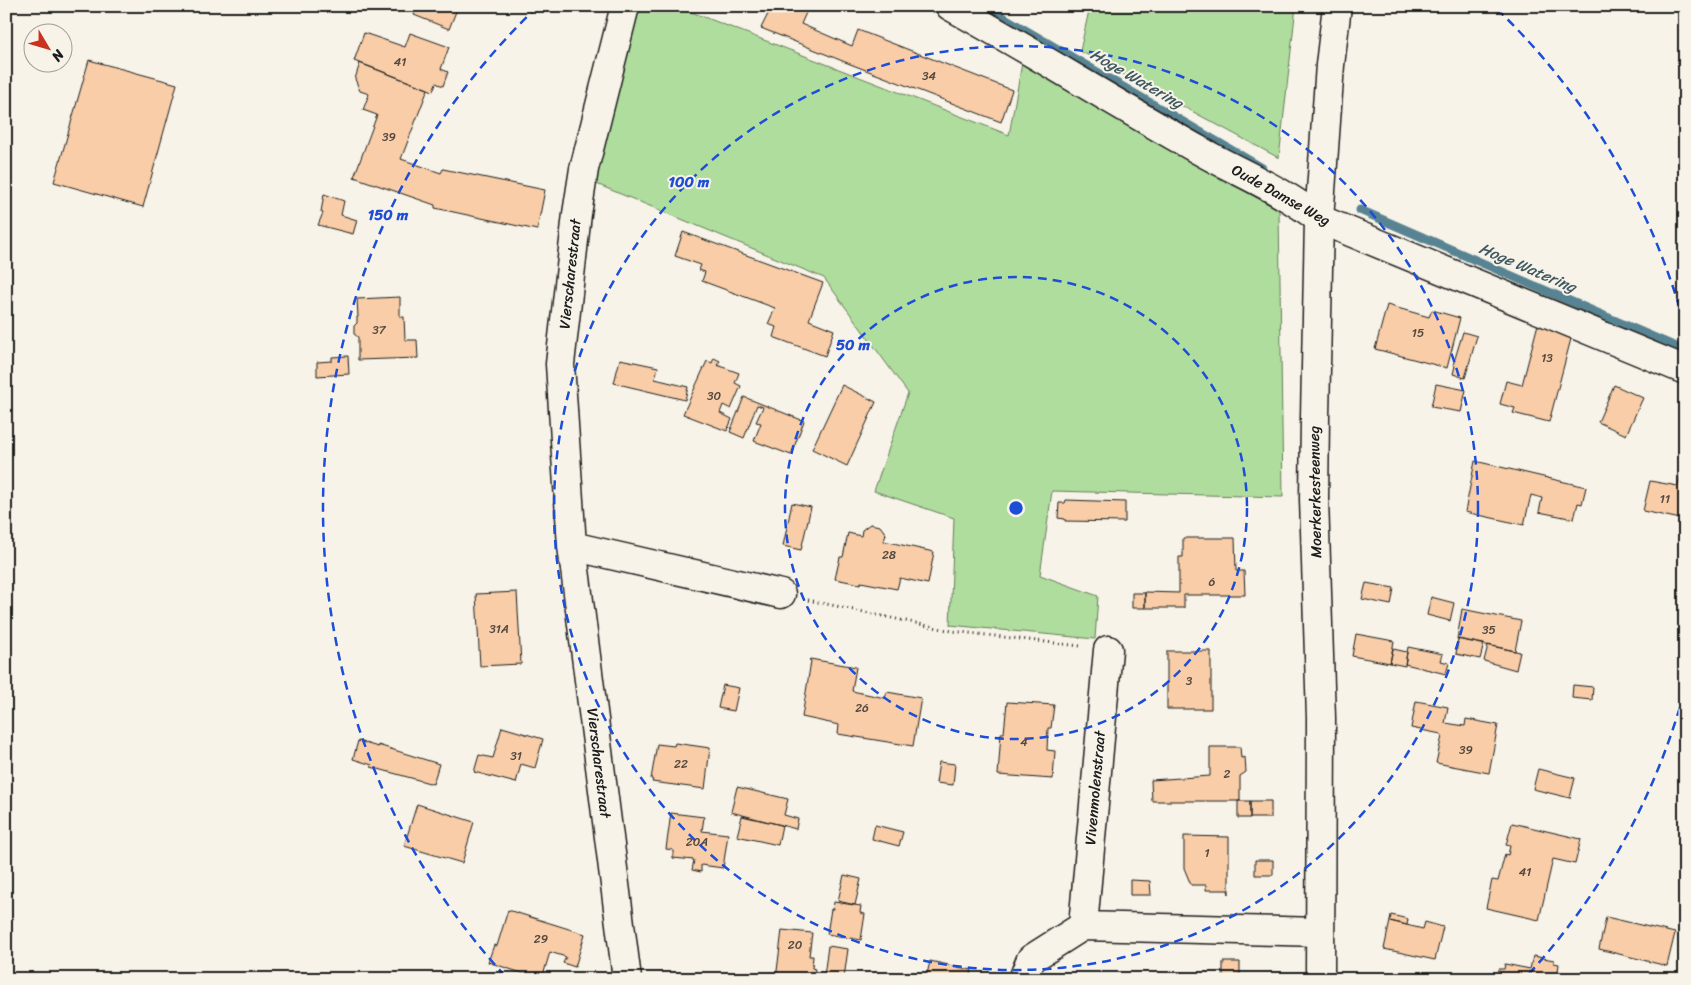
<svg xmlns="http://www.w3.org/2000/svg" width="1691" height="985" font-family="Sriracha,sans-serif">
<rect width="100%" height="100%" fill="#f7f3e8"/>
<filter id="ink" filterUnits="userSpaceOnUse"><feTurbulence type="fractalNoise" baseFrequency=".02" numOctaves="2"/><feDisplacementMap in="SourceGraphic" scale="10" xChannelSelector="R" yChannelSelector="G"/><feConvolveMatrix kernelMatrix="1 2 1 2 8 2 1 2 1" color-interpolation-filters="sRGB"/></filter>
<g filter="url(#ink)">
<path fill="#afdd9d" stroke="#667c5c" d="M 637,6 L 676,6 L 1009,135 L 1022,63 L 1133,129 L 1279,210 L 1283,497 L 1052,491 L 1040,575 L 1098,596 L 1095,639 L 950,625 L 954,518 L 874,491 L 908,393 L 824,278 L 594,183 Z
M 1090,6 L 1296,6 L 1279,158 L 1080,51 Z"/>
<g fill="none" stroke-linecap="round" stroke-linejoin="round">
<path stroke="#588392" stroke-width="9" d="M 984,6 L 1262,168
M 1360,210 L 1685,351"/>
</g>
<path fill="#f8cda7" stroke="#1c1c1c" d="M 417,6 L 449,6 L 457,9 L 449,29 L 414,15 Z
M 772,6 L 809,6 L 801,24 L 852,46 L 858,30 L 1012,90 L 1001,122 L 845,62 L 761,28 Z
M 364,33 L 405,47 L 410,33 L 449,47 L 441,69 L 448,72 L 443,86 L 436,83 L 433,91 L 354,61 Z
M 89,60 L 177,84 L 143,207 L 54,182 Z
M 360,63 L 428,89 L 401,159 L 441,173 L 443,169 L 545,190 L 537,230 L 435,208 L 435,205 L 354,177 L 377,115 L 363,110 L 369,94 L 360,91 L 355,79 Z
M 324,194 L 344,201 L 341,215 L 357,220 L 353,234 L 318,225 L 323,213 L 321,212 Z
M 683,232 L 823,283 L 809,320 L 834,330 L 825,356 L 773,337 L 776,327 L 768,324 L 775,308 L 702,281 L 705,272 L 699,270 L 701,265 L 675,256 Z
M 400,297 L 400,317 L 404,317 L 405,340 L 417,340 L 418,358 L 358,360 L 358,337 L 354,334 L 354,326 L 357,323 L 357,317 L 358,317 L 357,299 Z
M 1387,305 L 1429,317 L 1432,310 L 1460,318 L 1447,368 L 1375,349 Z
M 1538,324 L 1572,335 L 1549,422 L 1513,413 L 1515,408 L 1500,404 L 1506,381 L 1522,385 Z
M 1463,332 L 1477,336 L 1465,378 L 1453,374 L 1455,366 L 1453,365 Z
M 348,356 L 349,374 L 317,376 L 317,362 L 332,361 L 332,357 Z
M 714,358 L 720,361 L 717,365 L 739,373 L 735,383 L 741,386 L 731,409 L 723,405 L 720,413 L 732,419 L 727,431 L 683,414 L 707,361 L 712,363 Z
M 620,359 L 658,367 L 655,379 L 688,387 L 685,400 L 614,383 Z
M 1436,384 L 1466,390 L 1461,412 L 1431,407 Z
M 842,385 L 876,402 L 847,466 L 812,449 Z
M 1614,385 L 1643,398 L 1626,435 L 1598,422 Z
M 744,397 L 804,421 L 791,455 L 754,441 L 761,423 L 756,422 L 763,407 L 757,405 L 744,438 L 730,432 Z
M 1685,455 L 1685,520 L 1643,511 L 1650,481 L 1678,486 Z
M 1475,461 L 1586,487 L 1582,504 L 1578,503 L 1574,519 L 1539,512 L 1542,498 L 1531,495 L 1524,525 L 1465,512 Z
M 1066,500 L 1125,502 L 1125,522 L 1065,521 L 1065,519 L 1058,518 L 1059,503 L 1065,503 Z
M 792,503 L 811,507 L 801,550 L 783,546 Z
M 870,524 L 880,526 L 886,534 L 884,541 L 934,552 L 928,584 L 900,578 L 897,589 L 861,582 L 860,584 L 835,579 L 840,557 L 843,557 L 848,533 L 861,536 L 862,530 Z
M 1183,538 L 1235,538 L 1236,571 L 1244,571 L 1245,595 L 1184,595 L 1184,608 L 1145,608 L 1145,592 L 1179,593 L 1179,557 L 1183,557 Z
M 1366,583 L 1394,588 L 1391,605 L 1362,599 Z
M 517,592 L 521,664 L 480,666 L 476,594 Z
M 1132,593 L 1145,593 L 1145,608 L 1132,608 Z
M 1431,597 L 1454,603 L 1450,621 L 1427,615 Z
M 1462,609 L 1521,621 L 1515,651 L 1457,639 Z
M 1356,634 L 1394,641 L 1390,663 L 1352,656 Z
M 1458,639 L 1484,644 L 1480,659 L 1456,654 Z
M 1488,645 L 1520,652 L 1516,670 L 1484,661 Z
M 1408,647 L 1443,654 L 1441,661 L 1449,663 L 1446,674 L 1405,664 Z
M 1393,649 L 1407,652 L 1405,666 L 1390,663 Z
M 1167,651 L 1211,651 L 1211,709 L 1167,709 Z
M 810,659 L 856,667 L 852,691 L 885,698 L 887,692 L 921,698 L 913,746 L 838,734 L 839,725 L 802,717 L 811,661 L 809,660 Z
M 723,685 L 739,688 L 734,711 L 718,708 Z
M 1573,685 L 1593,687 L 1592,700 L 1572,698 Z
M 1416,701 L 1448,707 L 1445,723 L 1465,726 L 1466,719 L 1498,725 L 1489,773 L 1436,763 L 1442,736 L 1441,734 L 1411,728 Z
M 1007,702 L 1054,705 L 1051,728 L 1048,728 L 1047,750 L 1055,751 L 1053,779 L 998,775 L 1001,733 L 1004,733 Z
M 502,727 L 543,739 L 535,768 L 521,764 L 516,783 L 474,772 L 479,755 L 493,758 Z
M 358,741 L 378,747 L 378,745 L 439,764 L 433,784 L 371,767 L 372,765 L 353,759 Z
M 675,743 L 710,748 L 705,789 L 652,782 L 653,780 L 651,779 L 657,744 L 674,746 Z
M 1210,747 L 1240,747 L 1241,758 L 1245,757 L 1246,772 L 1240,776 L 1240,801 L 1152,801 L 1151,780 L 1210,776 Z
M 939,762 L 955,764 L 953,785 L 936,783 Z
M 1538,769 L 1575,778 L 1570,798 L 1533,789 Z
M 737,787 L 788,799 L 784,815 L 798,819 L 796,829 L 731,812 Z
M 1238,801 L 1250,801 L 1250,818 L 1238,818 Z
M 1250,801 L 1271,801 L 1271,818 L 1250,818 Z
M 417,804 L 474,822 L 462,863 L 404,846 Z
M 671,813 L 704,817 L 702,831 L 728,834 L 723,868 L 701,865 L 701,872 L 692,870 L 694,860 L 673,858 L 673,850 L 666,849 Z
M 742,816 L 782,825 L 778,845 L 737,836 Z
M 1512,823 L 1581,839 L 1575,864 L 1553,859 L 1539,920 L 1486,908 L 1492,880 L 1498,881 L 1505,854 L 1508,855 L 1510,846 L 1506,845 Z
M 875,825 L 903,832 L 899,846 L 872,839 Z
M 1184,836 L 1229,837 L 1229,894 L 1228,890 L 1206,890 L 1206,885 L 1191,885 L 1184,868 Z
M 1255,860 L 1273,860 L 1273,875 L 1255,875 Z
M 844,875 L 861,879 L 855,905 L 838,901 Z
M 1130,880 L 1150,881 L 1151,895 L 1130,895 Z
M 834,902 L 861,906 L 860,913 L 865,914 L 861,940 L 827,934 L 831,909 L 833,909 Z
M 508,910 L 585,934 L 575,967 L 563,963 L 566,957 L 550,952 L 542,979 L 527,979 L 528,975 L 488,962 L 494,945 L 497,946 Z
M 1391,915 L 1408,919 L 1407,925 L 1390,921 Z
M 1606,917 L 1675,933 L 1667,966 L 1599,949 Z
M 1390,921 L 1423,929 L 1425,922 L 1443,927 L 1435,960 L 1384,949 Z
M 782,930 L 812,933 L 809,956 L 813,956 L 812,968 L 815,969 L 813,979 L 776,979 Z
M 828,946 L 848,949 L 844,978 L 824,976 Z
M 1533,956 L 1554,960 L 1554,963 L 1559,964 L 1557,979 L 1497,979 L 1499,969 L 1504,969 L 1505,964 L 1530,969 Z
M 930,961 L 972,970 L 970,979 L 926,979 Z
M 1223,962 L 1240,962 L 1240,979 L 1223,979 Z"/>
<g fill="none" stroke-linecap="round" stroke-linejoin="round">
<defs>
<path id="minor" d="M 625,6 L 584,169 L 577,214 L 560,364 L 572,546 L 627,979
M 950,6 C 1035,53 1118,105 1204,153 C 1242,174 1284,191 1319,219 L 1685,370
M 572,546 L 781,594
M 1083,926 L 1108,650
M 1023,979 L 1031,959 L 1083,926 L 1319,932"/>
<path id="tertiary" d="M 1320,979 L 1321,718 L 1314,499 L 1315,417 L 1319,219 L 1330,65 L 1337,6"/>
</defs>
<use href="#minor" stroke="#1c1c1c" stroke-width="31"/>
<use href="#tertiary" stroke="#1c1c1c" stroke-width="31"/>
<path stroke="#1c1c1c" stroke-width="3" stroke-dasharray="1 4" stroke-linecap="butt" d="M 808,600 L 952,631 L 1080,646"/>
<use href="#minor" stroke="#f7f3e8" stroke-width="28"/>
<use href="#tertiary" stroke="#f7f3e8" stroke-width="28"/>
</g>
</g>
<g fill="none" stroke="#1d4ed8" stroke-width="2.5" stroke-dasharray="9 6">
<circle cx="1016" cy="508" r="231"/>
<circle cx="1016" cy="508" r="462"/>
<path d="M1684 693A693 693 0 0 1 1527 976M505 976A693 693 0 0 1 535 9M1497 9A693 693 0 0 1 1684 323"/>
</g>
<g text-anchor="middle" stroke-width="4" stroke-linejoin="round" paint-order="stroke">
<g font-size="12" fill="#53483f">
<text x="400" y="66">41</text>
<text x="929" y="80">34</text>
<text x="389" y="141">39</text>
<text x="379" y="334">37</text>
<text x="1418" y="337">15</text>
<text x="1547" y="362">13</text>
<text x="714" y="400">30</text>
<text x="1665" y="503">11</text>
<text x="889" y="559">28</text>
<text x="1212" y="586">6</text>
<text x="499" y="633">31A</text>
<text x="1489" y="634">35</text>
<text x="1189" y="685">3</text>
<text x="862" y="712">26</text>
<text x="1024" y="746">4</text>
<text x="1466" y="754">39</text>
<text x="516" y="760">31</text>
<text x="681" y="768">22</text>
<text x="1227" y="778">2</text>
<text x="697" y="846">20A</text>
<text x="1207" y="857">1</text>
<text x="1525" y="876">41</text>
<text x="541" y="943">29</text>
<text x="795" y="949">20</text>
</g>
<g font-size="15" fill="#1c1c1c" stroke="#f7f3e8">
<text transform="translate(1281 195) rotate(29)" y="5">Oude Damse Weg</text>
<text transform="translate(570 274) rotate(-84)" y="5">Vierscharestraat</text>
<text transform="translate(1315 492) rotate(-91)" y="5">Moerkerkesteenweg</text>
<text transform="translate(599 763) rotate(83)" y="5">Vierscharestraat</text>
<text transform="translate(1095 788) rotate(-85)" y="5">Vivenmolenstraat</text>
</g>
<g font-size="16" font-style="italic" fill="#3f5861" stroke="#f7f3e8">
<text transform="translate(1137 78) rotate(30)" y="6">Hoge Watering</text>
<text transform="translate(1528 267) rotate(23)" y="6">Hoge Watering</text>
</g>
</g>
<circle cx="1016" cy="508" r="8" fill="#1d4ed8" stroke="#f7f3e8" stroke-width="2.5"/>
<g font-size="15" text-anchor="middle" font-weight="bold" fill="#1d4ed8" stroke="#f7f3e8" stroke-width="4" stroke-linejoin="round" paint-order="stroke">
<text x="689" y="187">100 m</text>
<text x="388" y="220">150 m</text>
<text x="853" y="350">50 m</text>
</g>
<rect width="1691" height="985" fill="none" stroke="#f7f3e8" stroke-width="25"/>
<rect x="12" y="12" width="1666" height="960" fill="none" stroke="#1c1c1c" stroke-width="2" filter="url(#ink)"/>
<g transform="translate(48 48) rotate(128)"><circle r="24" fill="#f7f3e8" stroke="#9f9d96"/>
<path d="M0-4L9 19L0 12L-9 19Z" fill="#c8321e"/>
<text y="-8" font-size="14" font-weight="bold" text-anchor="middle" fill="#1c1c1c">N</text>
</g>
</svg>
